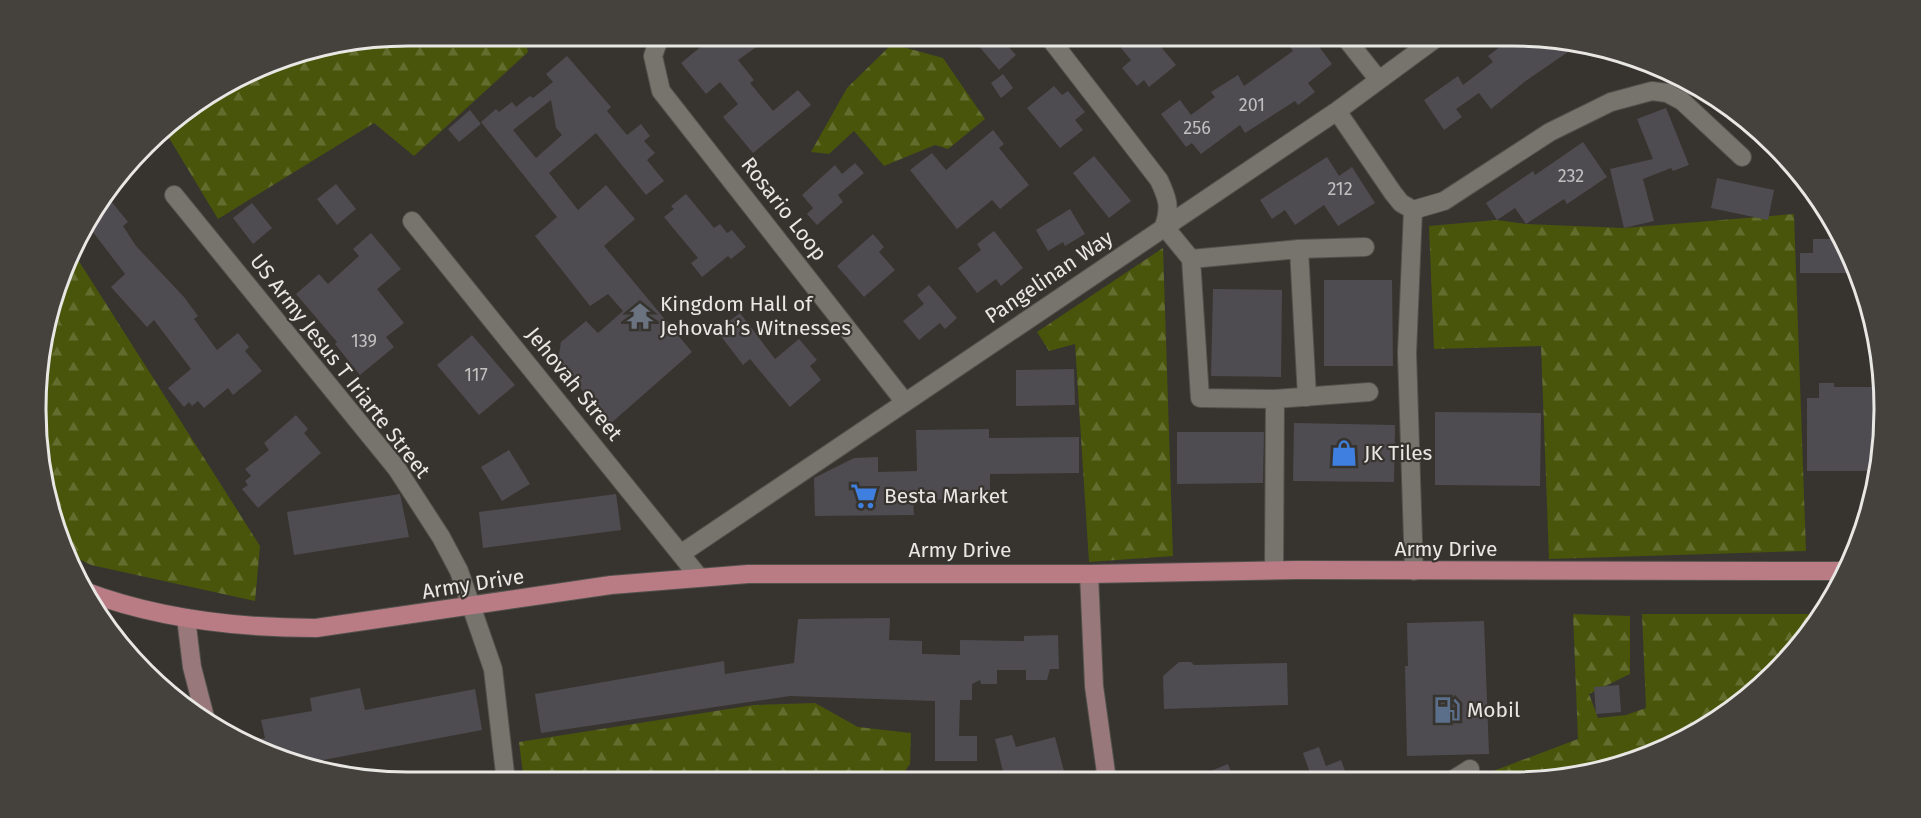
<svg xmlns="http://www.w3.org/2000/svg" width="1921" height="818" font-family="'Fira Sans',sans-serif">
<defs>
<pattern id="forest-firs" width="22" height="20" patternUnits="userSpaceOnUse" patternTransform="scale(1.5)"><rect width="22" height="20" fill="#48550a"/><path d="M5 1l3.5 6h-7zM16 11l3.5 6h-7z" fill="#626d2e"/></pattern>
</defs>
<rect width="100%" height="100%" fill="#37342f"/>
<path fill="url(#forest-firs)" d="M 409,36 L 524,36 L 528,52 L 414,156 L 374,123 L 218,219 L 163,128 L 289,56 Z
M 892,44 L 943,58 L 985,119 L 948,149 L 935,145 L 884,166 L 854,131 L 829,154 L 811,152 L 847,88 Z
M 1794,214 L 1806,551 L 1549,559 L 1541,346 L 1434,349 L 1429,226 L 1497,220 L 1526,224 L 1624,228 Z
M 1163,248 L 1173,556 L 1089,562 L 1075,344 L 1049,351 L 1037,332 Z
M 75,255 L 260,546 L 255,601 L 91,565 L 71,555 L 43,481 L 39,360 Z
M 1573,614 L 1630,616 L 1630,674 L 1589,694 L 1598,718 L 1626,715 L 1646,708 L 1642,614 L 1823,614 L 1758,690 L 1677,744 L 1561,779 L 1472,779 L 1578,739 Z
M 815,703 L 858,727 L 911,733 L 910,764 L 898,781 L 524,782 L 519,742 L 754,705 Z"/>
<path fill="#4e4c51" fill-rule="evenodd" d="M 714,36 L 772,36 L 738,60 L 754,80 L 750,83 L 773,111 L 798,90 L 811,105 L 753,153 L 723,117 L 738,104 L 720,82 L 706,94 L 681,63 Z
M 988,36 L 1013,36 L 1005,43 L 1016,55 L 999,70 L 978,45 Z
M 1136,36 L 1152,36 L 1176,65 L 1149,87 L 1144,80 L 1137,86 L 1122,68 L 1131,60 L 1121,48 Z
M 1282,36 L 1311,36 L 1332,64 L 1308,83 L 1315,92 L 1298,105 L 1295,101 L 1245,133 L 1240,125 L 1201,154 L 1192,143 L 1186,147 L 1161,114 L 1180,100 L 1191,115 L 1215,97 L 1211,92 L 1238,75 L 1244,86 L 1293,51 Z
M 1514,36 L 1563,44 L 1568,52 L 1527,80 L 1491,109 L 1479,93 L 1456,109 L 1462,117 L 1444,130 L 1424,100 L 1458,76 L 1463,85 L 1493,62 L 1488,56 Z
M 567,56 L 611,107 L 607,111 L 627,135 L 641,124 L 650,136 L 644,141 L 655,153 L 647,160 L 664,181 L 646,195 L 596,133 L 549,173 L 578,210 L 606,185 L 635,219 L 604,246 L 692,352 L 610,424 L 558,361 L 561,342 L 586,321 L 598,333 L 623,311 L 608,294 L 590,306 L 535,236 L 557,217 L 481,122 L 496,109 L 499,112 L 512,102 L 516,107 L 530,96 L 533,98 L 553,82 L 546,74 ZM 551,100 L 556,128 L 562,135 L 536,158 L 513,130 Z
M 1003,74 L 1013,88 L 1001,98 L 991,83 Z
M 1054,86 L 1062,95 L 1068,91 L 1085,112 L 1075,120 L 1083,130 L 1060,148 L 1027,108 Z
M 1666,108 L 1689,165 L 1673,171 L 1671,168 L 1643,179 L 1654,221 L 1624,228 L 1610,169 L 1653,159 L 1637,119 Z
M 470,110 L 481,124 L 459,142 L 448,129 Z
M 993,130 L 1004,144 L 999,148 L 1029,185 L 1000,209 L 992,200 L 957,229 L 910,170 L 932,153 L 946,170 Z
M 1583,142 L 1607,177 L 1567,204 L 1564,199 L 1526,224 L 1515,208 L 1497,220 L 1486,203 L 1533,171 L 1535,175 Z
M 1094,156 L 1131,201 L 1109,218 L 1073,173 Z
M 1327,157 L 1339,176 L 1352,167 L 1375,203 L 1338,226 L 1324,205 L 1295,225 L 1285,210 L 1272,219 L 1260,200 Z
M 855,163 L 864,173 L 838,195 L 843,202 L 817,225 L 807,214 L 813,208 L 802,195 L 835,165 L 842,174 Z
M 1717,178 L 1774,190 L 1768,220 L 1711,208 Z
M 336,184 L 356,209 L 337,225 L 317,199 Z
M 686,194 L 714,228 L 720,224 L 727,233 L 732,230 L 746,247 L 731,259 L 728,256 L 702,277 L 691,263 L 698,258 L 664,217 L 674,209 L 671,206 Z
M 111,201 L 128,222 L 123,226 L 136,246 L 184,297 L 198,316 L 194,319 L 217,350 L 238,333 L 249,347 L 245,351 L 262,371 L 233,395 L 228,388 L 204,408 L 198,401 L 192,406 L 189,402 L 184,407 L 168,388 L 191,369 L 154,320 L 147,327 L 111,287 L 125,274 L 86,223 Z
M 252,203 L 272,228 L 253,244 L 233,218 Z
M 1070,209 L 1085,234 L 1065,246 L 1063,242 L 1048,251 L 1036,230 Z
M 994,231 L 1023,268 L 1001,286 L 996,279 L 977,293 L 958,268 L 981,250 L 977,244 Z
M 371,233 L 401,269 L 377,289 L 404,323 L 386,337 L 394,347 L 360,375 L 335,344 L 337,342 L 296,294 L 319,274 L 328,284 L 359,256 L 353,249 Z
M 873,234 L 884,247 L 879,252 L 895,270 L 864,297 L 837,266 Z
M 1813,239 L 1842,239 L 1846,244 L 1852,273 L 1800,273 L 1800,253 L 1813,253 Z
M 1324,280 L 1392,280 L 1393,366 L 1324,366 Z
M 929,285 L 957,318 L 945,329 L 940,323 L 919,340 L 903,321 L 924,304 L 917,295 Z
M 1213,289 L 1282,290 L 1281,377 L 1211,376 Z
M 740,313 L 775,359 L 799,339 L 817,360 L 810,366 L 821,380 L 790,407 L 750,359 L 743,365 L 717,331 Z
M 472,335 L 515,385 L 479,415 L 437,365 Z
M 1074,369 L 1075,405 L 1016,406 L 1016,370 Z
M 1819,383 L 1834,383 L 1834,387 L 1877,387 L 1877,436 L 1873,471 L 1807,471 L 1807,398 L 1819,398 Z
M 1435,412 L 1541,413 L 1540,486 L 1435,485 Z
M 296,415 L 308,429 L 304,433 L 321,453 L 258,508 L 242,489 L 248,485 L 245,481 L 251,476 L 245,469 L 269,450 L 264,443 Z
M 1294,423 L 1395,425 L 1394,482 L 1293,481 Z
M 989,429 L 989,438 L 1079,437 L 1079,473 L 990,474 L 990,499 L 913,500 L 914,515 L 815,516 L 814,478 L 854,458 L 878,457 L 878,472 L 917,471 L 916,430 Z
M 1177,432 L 1264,432 L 1263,483 L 1177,484 Z
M 509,450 L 530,484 L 502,501 L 481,467 Z
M 400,494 L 409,537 L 294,555 L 287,512 Z
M 616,494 L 621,530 L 483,548 L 479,512 Z
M 890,618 L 889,640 L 922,641 L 922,654 L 960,655 L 960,640 L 1024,641 L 1024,636 L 1058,635 L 1059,669 L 1050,669 L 1047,680 L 1026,680 L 1026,670 L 997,670 L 997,684 L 981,684 L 980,680 L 972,684 L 972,700 L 960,700 L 959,736 L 977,736 L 977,761 L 935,761 L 935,701 L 790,696 L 541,733 L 535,694 L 724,661 L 725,674 L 794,663 L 798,619 Z
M 1484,621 L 1489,754 L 1407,756 L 1405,666 L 1408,666 L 1407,623 Z
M 1179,662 L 1191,662 L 1194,665 L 1287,663 L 1288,705 L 1164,709 L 1163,676 Z
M 1619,685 L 1621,712 L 1596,714 L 1594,687 Z
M 360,688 L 365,710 L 475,689 L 482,730 L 302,764 L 289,762 L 250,741 L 265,738 L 261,720 L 312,711 L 310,698 Z
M 1012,735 L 1016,747 L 1055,737 L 1065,775 L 1043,780 L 1005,780 L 995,739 Z
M 1319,747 L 1326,766 L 1341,760 L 1348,779 L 1312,779 L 1303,753 Z
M 1228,764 L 1234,780 L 1191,780 L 1191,779 Z"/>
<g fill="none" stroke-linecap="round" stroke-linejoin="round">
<defs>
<path id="street" d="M 660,36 L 653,56 L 661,91 L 904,401
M 1048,36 L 1159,180 C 1167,197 1171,207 1164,226 L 1191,259 L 1200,398 L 1275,399 L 1369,392
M 1344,36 L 1378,79
M 1337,111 L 1393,193 L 1401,203 L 1413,210 L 1444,201 L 1550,132 L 1611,102 L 1652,91 L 1667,93 L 1682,101 L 1742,157
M 174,195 L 397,469 L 441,537 L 459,571 L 493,669 L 506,782
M 1413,210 L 1407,353 L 1414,571
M 412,221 L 699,577
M 1299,249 L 1307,397
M 1191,259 L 1299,249 L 1365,247
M 682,553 L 1337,111 L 1439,36
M 1274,570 L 1275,399
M 1454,779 L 1470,769"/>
<path id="secondary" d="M 1089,574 L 1094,686 L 1107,780
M 186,618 L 192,667 L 205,717"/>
<path id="primary" d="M 84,591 C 158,619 238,628 316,628 L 611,585 L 748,574 L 1089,574 L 1297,570 L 1844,571"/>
</defs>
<use href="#street" stroke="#53514c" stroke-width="20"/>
<use href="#secondary" stroke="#53514c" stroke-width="20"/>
<use href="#primary" stroke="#53514c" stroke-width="20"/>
<use href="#street" stroke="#77746e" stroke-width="18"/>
<use href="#secondary" stroke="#98787a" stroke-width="18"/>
<use href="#primary" stroke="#b97c85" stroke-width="18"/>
</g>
<defs>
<symbol id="temple-bare" viewBox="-9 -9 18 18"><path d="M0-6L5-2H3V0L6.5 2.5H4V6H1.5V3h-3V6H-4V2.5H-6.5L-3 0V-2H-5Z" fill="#6b7280" stroke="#37342f" stroke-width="2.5" paint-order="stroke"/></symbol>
<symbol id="shop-bare" viewBox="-9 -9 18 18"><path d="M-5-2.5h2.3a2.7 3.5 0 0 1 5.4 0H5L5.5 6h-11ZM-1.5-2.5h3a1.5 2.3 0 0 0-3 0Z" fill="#3f7fe0" stroke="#37342f" stroke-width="2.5" paint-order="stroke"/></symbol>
<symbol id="supermarket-bare" viewBox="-9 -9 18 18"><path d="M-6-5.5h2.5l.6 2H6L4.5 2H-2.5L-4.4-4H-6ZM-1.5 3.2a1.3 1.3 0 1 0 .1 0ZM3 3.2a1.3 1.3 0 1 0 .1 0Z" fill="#3f7fe0" stroke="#37342f" stroke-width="2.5" paint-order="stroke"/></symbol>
<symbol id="fuel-bare" viewBox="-9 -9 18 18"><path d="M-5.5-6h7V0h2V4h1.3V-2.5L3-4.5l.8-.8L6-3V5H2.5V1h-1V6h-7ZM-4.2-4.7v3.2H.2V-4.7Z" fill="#5c6f8a" stroke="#37342f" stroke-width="2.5" paint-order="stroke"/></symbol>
</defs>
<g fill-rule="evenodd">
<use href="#temple-bare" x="621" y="297" width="38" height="38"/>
<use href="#shop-bare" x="1325" y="434" width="38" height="38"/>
<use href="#supermarket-bare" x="845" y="477" width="38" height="38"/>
<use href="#fuel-bare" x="1428" y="691" width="38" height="38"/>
</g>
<g text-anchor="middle" stroke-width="4.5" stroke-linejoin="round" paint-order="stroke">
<g font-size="18" fill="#c2c0bf">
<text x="1252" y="111">201</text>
<text x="1197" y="134">256</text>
<text x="1571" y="182">232</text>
<text x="1340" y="195">212</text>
<text x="364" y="347">139</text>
<text x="476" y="381">117</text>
</g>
<g font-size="21" fill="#e9e7e4" stroke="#37342f">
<text transform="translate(784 209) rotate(52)" y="7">Rosario Loop</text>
<text transform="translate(1049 277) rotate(-34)" y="7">Pangelinan Way</text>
<text transform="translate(340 366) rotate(52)" y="7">US Army Jesus T Iriarte Street</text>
<text transform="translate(574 384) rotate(51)" y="7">Jehovah Street</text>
<text x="1446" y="556">Army Drive</text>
<text x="960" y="557">Army Drive</text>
<text transform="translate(473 584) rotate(-9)" y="7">Army Drive</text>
</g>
<g font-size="21" fill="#e9e7e4" stroke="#37342f" text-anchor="start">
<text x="660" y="311">Kingdom Hall of<tspan x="660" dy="24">Jehovah’s Witnesses</tspan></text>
<text x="1364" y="460">JK Tiles</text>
<text x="884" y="503">Besta Market</text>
<text x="1467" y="717">Mobil</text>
</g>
</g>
<path d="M0 0H1921V818H0ZM408 46H1512A362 362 0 0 1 1874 408V410A362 362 0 0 1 1512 772H408A362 362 0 0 1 46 410V408A362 362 0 0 1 408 46Z" fill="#45423d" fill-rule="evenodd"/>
<path fill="none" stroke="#e9e7e4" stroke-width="3" d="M408 46H1512A362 362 0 0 1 1874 408V410A362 362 0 0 1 1512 772H408A362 362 0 0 1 46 410V408A362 362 0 0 1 408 46Z"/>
</svg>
